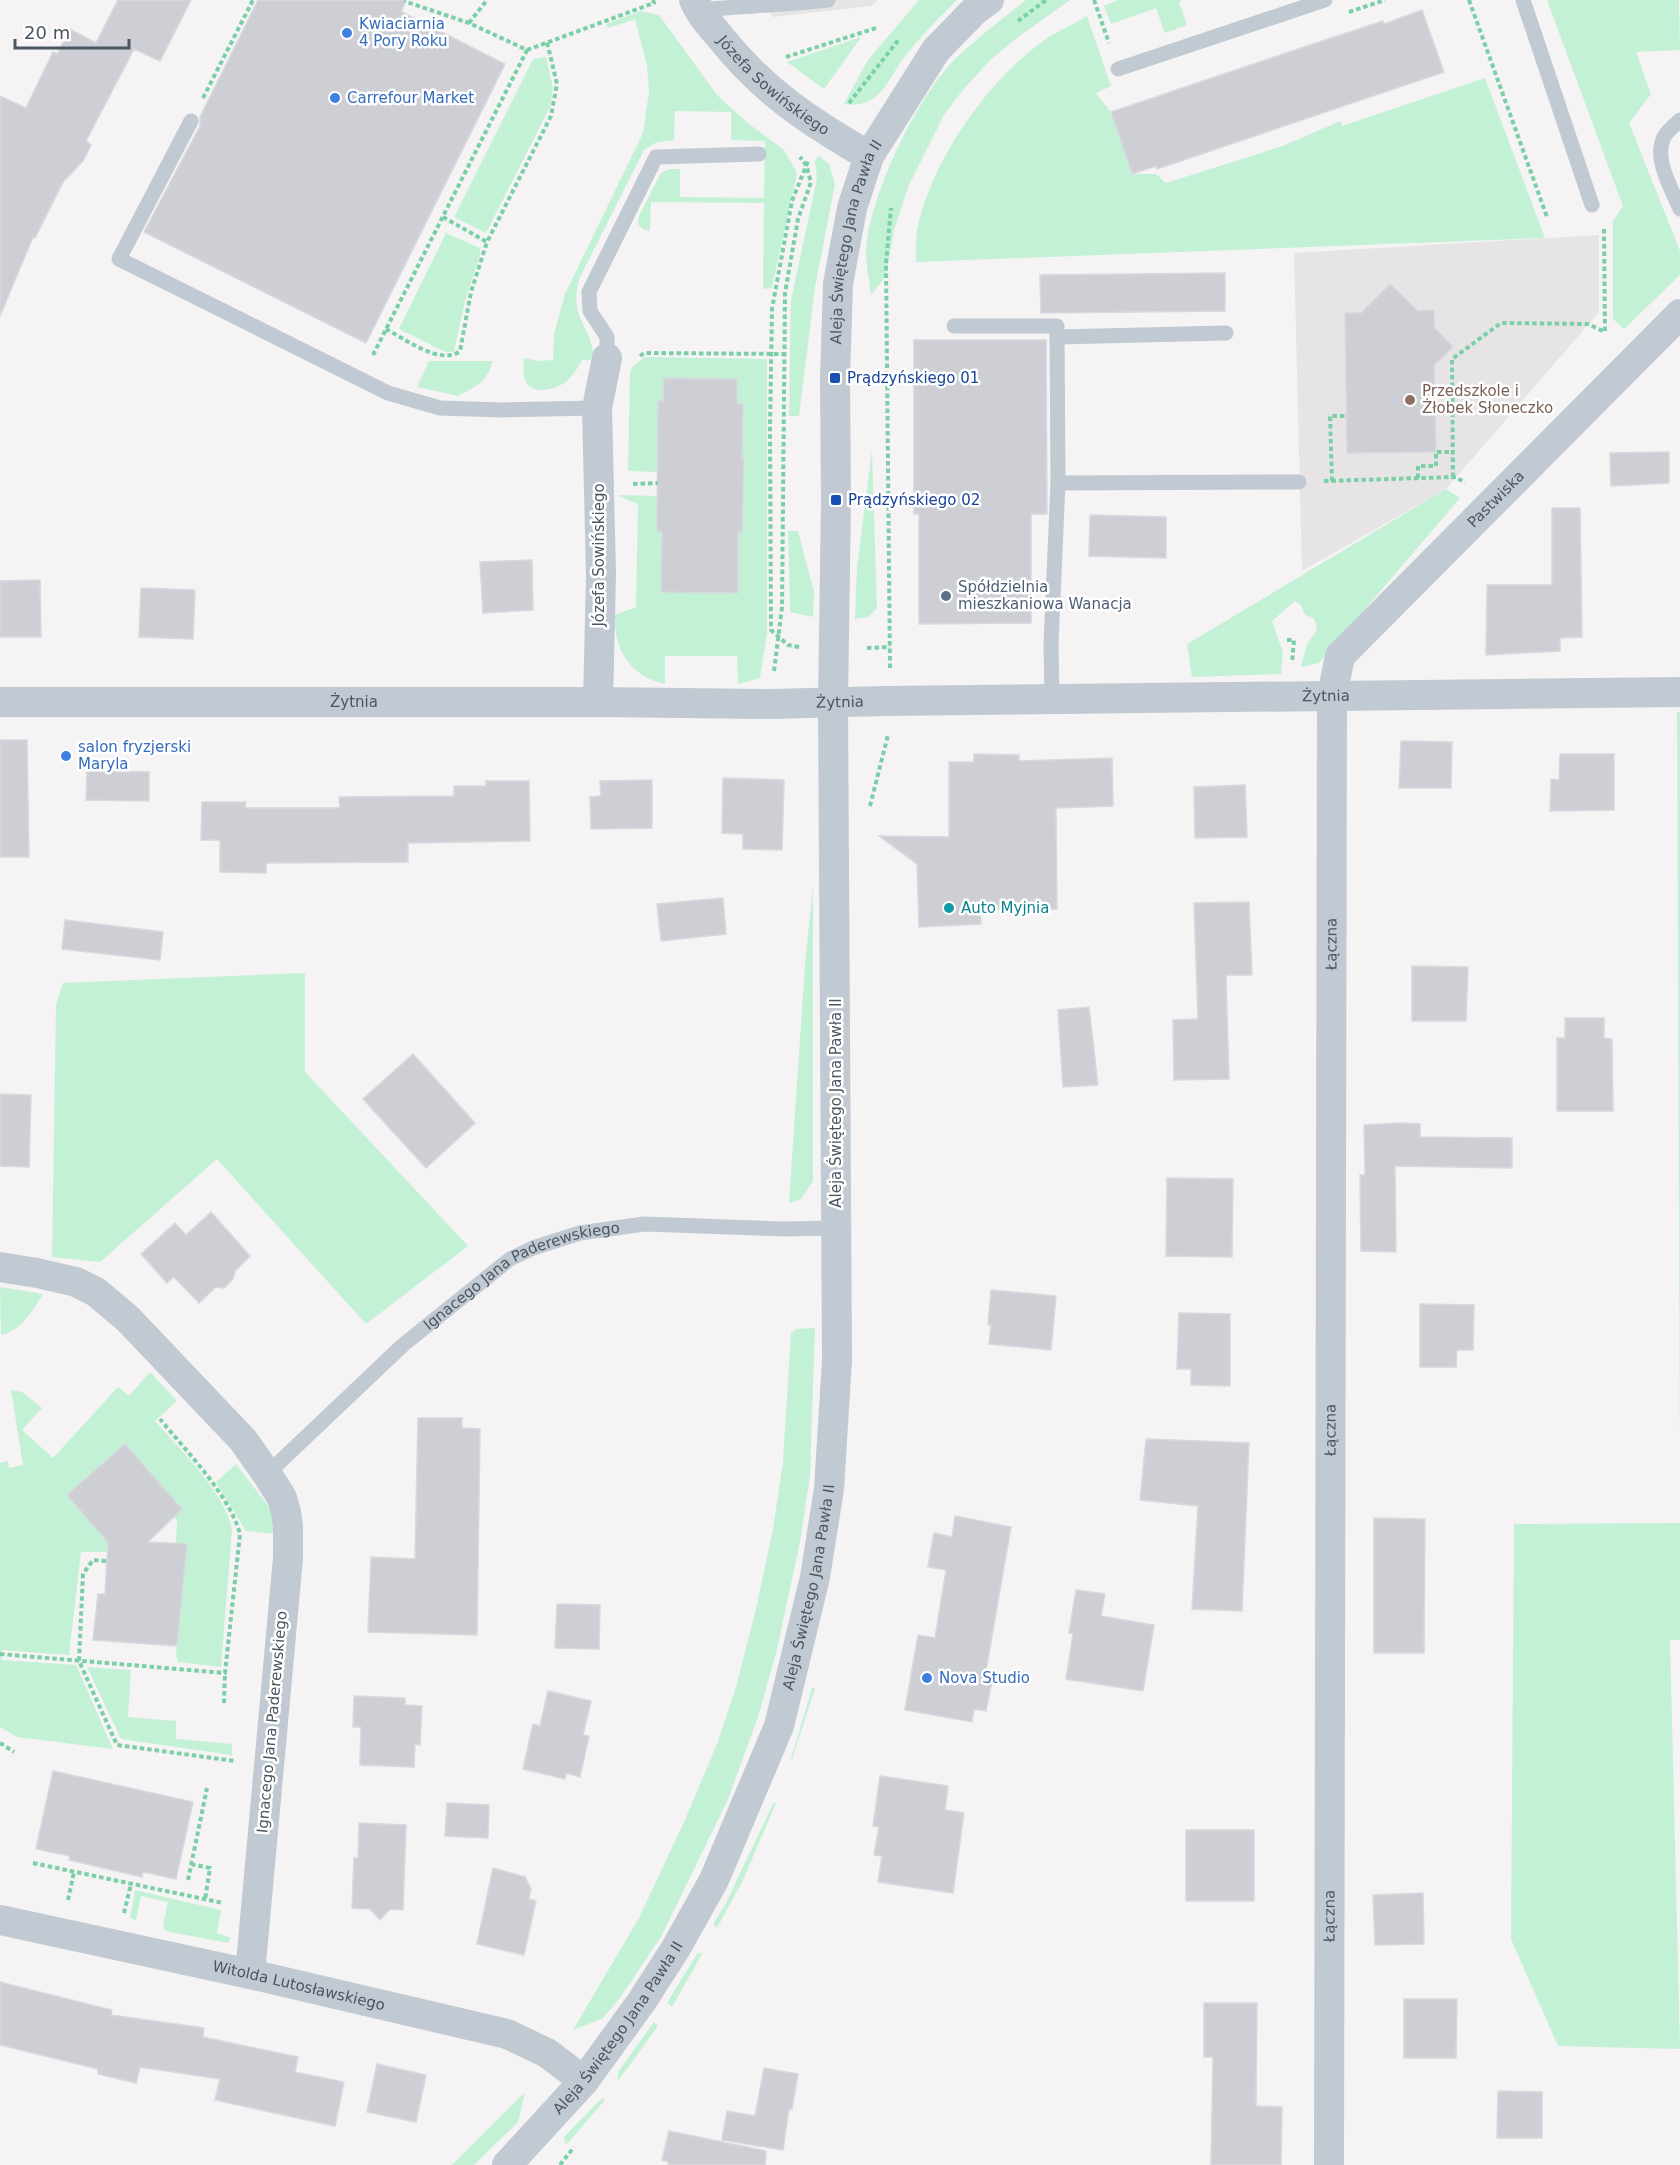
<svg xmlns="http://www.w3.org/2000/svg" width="1680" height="2165" font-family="'DejaVu Sans',sans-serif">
<rect width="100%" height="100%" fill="#f5f3f3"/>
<path fill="#e6e4e5" d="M 762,0 L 878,0 L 871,6 L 773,17 Z
M 1599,235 L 1599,312 L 1446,489 L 1302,571 L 1294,253 Z"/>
<path fill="#c3f1d5" d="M 919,0 L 957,0 C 938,19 919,38 903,59 C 893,72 886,91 871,100 C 863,104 853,106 844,104 L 868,60 Z
M 1026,0 L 1070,0 L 1018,37 L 991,59 L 962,91 L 944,115 L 908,187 L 894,230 L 886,276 L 871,295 C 869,278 864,257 867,240 C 875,185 919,94 958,56 C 980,36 1003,18 1026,0 Z
M 1118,0 L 1182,0 L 1179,2 L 1187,25 L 1165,33 L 1156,8 L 1111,24 L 1104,6 Z
M 1547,0 L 1679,0 L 1680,50 L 1636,52 L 1651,94 L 1629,123 L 1680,251 L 1680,275 L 1624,329 L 1613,319 L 1613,221 L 1623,206 Z
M 641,11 L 659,15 L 717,95 L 749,124 L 784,150 L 797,173 L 772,288 L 763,289 L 764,203 L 651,202 L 650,231 L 643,229 L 638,224 L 639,216 L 661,173 L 669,169 L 680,169 L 680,197 L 764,198 L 765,141 L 731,140 L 731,112 L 675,111 L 674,140 L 657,142 L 644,150 L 579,279 C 577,288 575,298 577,308 C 581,325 592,336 594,357 L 587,361 L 582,359 C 575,376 561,390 542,390 C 536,390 529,388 526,382 C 522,375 524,366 524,358 L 538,361 L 553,360 L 554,334 L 565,294 L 643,133 L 649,91 L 647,66 L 635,19 L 608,28 L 606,24 Z
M 1087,16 L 1111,86 L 1096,93 L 1111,112 L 1132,174 L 1156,174 L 1166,183 L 1283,146 L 1340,121 L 1342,126 L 1485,78 L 1545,238 L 916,262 C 916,249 915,234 919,221 C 936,155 987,82 1043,41 C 1056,32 1072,25 1087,16 Z
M 861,37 L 824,89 L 787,62 Z
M 546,57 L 553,88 L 550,107 L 486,233 L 454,217 L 533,59 Z
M 819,156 L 829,164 L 835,184 L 815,287 L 799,416 L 789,416 L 791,300 L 817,179 L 815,161 Z
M 446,233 L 480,248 L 480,255 L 465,301 L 454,352 L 445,352 L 399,329 Z
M 645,357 L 767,359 L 767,633 L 760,678 L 738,684 L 737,656 L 665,656 L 665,684 C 631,677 613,649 615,615 L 636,607 L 638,504 L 617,495 L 658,496 L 657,531 L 662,532 L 662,592 L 738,593 L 738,554 L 736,533 L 742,533 L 744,459 L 737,458 L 742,429 L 743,404 L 737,404 L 737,379 L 664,378 L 658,472 L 628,471 L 630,372 L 633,366 Z
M 429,361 L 492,361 C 489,381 475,387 458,396 L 417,387 Z
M 872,450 L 877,608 L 868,617 L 855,619 L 857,568 Z
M 1446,489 L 1460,498 L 1319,663 L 1301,667 L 1307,644 L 1317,630 L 1314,618 L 1305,615 L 1301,605 L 1295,601 L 1272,621 L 1283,652 L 1281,674 L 1192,677 L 1187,644 Z
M 788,531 L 798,531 L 814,592 L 813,617 L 790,612 Z
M 1677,712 L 1680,712 L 1680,1461 Z
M 813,886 L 813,1181 L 801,1199 L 789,1203 L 805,964 Z
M 305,973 L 305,1072 L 468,1246 L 366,1324 L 217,1159 L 100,1262 L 52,1257 L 56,1005 L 63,983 Z
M 0,1287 L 43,1294 C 32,1311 22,1330 1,1335 Z
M 815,1328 L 810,1476 L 800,1542 L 777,1649 L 759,1714 L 728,1799 L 662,1935 L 620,1998 L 603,2018 L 573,2030 L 639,1918 L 685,1820 L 717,1744 L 736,1687 L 757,1605 L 773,1529 L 783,1462 L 791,1333 L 796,1329 Z
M 150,1372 L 177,1401 L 155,1421 C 179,1448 227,1495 232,1530 L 221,1667 L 178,1662 L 176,1654 L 187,1545 L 176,1544 L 177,1521 L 174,1517 L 181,1509 L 125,1444 L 68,1495 L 108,1542 L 107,1552 L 81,1552 L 69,1655 L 2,1650 L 2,1660 L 76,1665 L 113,1749 L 17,1737 L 0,1727 L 0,1463 L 8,1461 L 9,1468 L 23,1465 L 11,1390 L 22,1392 L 42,1408 L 22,1430 L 53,1458 L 118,1387 L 129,1396 Z
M 236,1464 L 275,1515 L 275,1534 L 246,1531 L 216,1482 Z
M 1680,1523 L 1680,1640 L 1670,1640 L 1680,2049 L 1558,2046 L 1511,1939 L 1514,1524 Z
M 87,1667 L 131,1670 L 128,1717 L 176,1721 L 176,1739 L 232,1744 L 232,1755 L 121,1739 Z
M 812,1688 L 815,1688 L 792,1760 L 791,1759 Z
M 774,1802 L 776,1803 L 742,1882 L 717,1928 L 713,1924 L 726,1903 Z
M 135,1890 L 221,1910 L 217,1933 L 231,1938 L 228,1943 L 165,1931 L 163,1925 L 168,1902 L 141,1896 L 136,1920 L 130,1918 Z
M 703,1952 L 672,2007 L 667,2003 L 697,1954 Z
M 654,2022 L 658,2026 L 618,2081 L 618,2072 Z
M 525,2092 L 518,2122 L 474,2165 L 452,2165 Z
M 602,2098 L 605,2100 L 566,2145 L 564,2137 Z"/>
<path fill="#cdcfd5" stroke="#d7d9de" stroke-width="1.5" d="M 118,0 L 191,0 L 160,61 L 134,49 L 86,141 L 91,145 L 83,161 L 63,182 L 35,238 L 33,237 L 0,316 L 0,96 L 26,108 L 53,52 L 57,54 L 70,29 L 96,43 Z
M 258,0 L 405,0 L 402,12 L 505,64 L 366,343 L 144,232 L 200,126 L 200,117 Z
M 1422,10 L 1444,72 L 1157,169 L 1156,166 L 1132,174 L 1111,112 L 1298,49 L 1383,21 L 1384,24 Z
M 1225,273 L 1225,311 L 1041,313 L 1040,275 Z
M 1390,284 L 1418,311 L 1434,310 L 1434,327 L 1453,347 L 1434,365 L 1436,452 L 1347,453 L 1345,313 L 1361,313 Z
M 914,340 L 1046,340 L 1047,514 L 1031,514 L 1031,623 L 919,624 L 919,514 L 914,514 Z
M 664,378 L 737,379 L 737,404 L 743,404 L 742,458 L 744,458 L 742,533 L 738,533 L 738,593 L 661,592 L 662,532 L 657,531 L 658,401 L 663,401 Z
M 1669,452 L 1669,483 L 1611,486 L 1610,453 Z
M 1552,508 L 1580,508 L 1582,637 L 1560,638 L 1560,651 L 1486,655 L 1487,585 L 1552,585 Z
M 1090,515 L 1166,517 L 1166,558 L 1089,556 Z
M 532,560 L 533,610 L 483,613 L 480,562 Z
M 40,580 L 41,637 L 0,637 L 0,581 Z
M 141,588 L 195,590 L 193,639 L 139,637 Z
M 0,740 L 27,740 L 29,857 L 0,857 Z
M 1401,741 L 1452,742 L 1451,788 L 1399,788 Z
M 974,754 L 1019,755 L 1019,761 L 1112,758 L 1113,806 L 1056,808 L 1057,909 L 980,910 L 981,924 L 919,927 L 917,864 L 879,836 L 949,837 L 949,762 L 974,762 Z
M 1560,754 L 1614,754 L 1614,810 L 1550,811 L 1551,779 L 1559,780 Z
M 87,771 L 149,772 L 149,801 L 86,800 Z
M 723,778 L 784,780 L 782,850 L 743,849 L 743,834 L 722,833 Z
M 652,780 L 652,828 L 591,829 L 590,797 L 601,796 L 600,781 Z
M 486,781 L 529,781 L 530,841 L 408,843 L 408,862 L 266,863 L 266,873 L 220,872 L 220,840 L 201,840 L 202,802 L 246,802 L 245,808 L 340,808 L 339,797 L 454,796 L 454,786 L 486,786 Z
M 1245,785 L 1247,837 L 1195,838 L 1194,787 Z
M 723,898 L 726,934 L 661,941 L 657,904 Z
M 1249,902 L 1252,975 L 1226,975 L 1229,1079 L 1174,1080 L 1173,1020 L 1198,1019 L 1194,903 Z
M 65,920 L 163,932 L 160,960 L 62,949 Z
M 1412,966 L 1468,967 L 1466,1021 L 1412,1021 Z
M 1089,1007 L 1098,1085 L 1063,1087 L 1058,1010 Z
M 1565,1018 L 1604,1018 L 1604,1038 L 1612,1039 L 1613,1111 L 1557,1111 L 1557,1038 L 1565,1038 Z
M 413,1054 L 475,1123 L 426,1168 L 363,1099 Z
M 0,1094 L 31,1095 L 29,1167 L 0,1166 Z
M 1402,1123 L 1420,1124 L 1420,1137 L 1512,1138 L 1512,1168 L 1395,1166 L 1396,1252 L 1361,1251 L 1360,1175 L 1365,1175 L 1364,1125 Z
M 1167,1178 L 1233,1179 L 1232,1257 L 1166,1256 Z
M 211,1212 L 250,1256 L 235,1271 L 233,1279 L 224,1288 L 216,1287 L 199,1303 L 174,1277 L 167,1283 L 141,1254 L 175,1223 L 186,1235 Z
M 991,1290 L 1056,1296 L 1051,1350 L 989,1344 L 991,1325 L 988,1325 Z
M 1420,1304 L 1474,1305 L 1473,1350 L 1457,1350 L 1456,1367 L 1420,1367 Z
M 1179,1313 L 1230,1314 L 1230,1386 L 1191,1385 L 1191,1369 L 1177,1369 Z
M 418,1418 L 462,1418 L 462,1428 L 480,1429 L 477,1635 L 368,1632 L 371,1557 L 415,1559 Z
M 1146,1439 L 1249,1443 L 1242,1611 L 1192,1609 L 1198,1506 L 1140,1500 Z
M 125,1444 L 182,1509 L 148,1542 L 187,1544 L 177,1646 L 93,1640 L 98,1594 L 105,1594 L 108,1542 L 67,1495 Z
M 955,1516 L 1011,1527 L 985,1676 L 993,1677 L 986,1711 L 974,1709 L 972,1722 L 905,1710 L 918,1635 L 935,1638 L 946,1570 L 928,1567 L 934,1533 L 952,1537 Z
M 1374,1518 L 1425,1519 L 1424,1653 L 1374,1653 Z
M 1076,1590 L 1105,1594 L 1101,1616 L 1154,1625 L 1143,1691 L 1066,1679 L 1073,1634 L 1069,1633 Z
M 557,1604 L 600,1605 L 599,1649 L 555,1648 Z
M 548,1691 L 591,1701 L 583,1735 L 589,1736 L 580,1777 L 566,1773 L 565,1779 L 523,1769 L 533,1724 L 540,1726 Z
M 354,1696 L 405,1698 L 405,1705 L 422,1706 L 420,1745 L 415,1744 L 414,1767 L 360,1765 L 361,1727 L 353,1727 Z
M 53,1771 L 193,1802 L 176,1879 L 143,1872 L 142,1877 L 69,1860 L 70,1856 L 36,1849 Z
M 880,1776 L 948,1786 L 945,1810 L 964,1813 L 953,1893 L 878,1882 L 882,1856 L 874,1855 L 879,1827 L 873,1826 Z
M 447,1803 L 489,1805 L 488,1838 L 445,1836 Z
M 359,1823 L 406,1825 L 403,1910 L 390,1909 L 380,1920 L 370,1909 L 352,1908 L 354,1858 L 358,1858 Z
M 1186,1830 L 1254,1830 L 1254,1901 L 1186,1901 Z
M 493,1868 L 525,1877 L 531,1889 L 529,1899 L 536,1901 L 524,1955 L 477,1944 Z
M 1423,1893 L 1424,1944 L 1375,1945 L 1373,1895 Z
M 0,1982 L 112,2010 L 111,2015 L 204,2028 L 203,2037 L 298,2057 L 295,2072 L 344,2082 L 335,2126 L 215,2100 L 220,2079 L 140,2067 L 136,2083 L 98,2074 L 98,2069 L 0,2045 Z
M 1404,1999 L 1457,1999 L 1456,2058 L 1404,2058 Z
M 1204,2003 L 1257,2003 L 1256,2106 L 1282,2107 L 1281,2165 L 1211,2165 L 1213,2057 L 1204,2057 Z
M 377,2064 L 426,2075 L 416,2122 L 367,2112 Z
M 764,2068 L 798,2074 L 792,2109 L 789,2108 L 783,2150 L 722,2140 L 727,2111 L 755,2116 Z
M 1498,2091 L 1542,2092 L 1542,2138 L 1497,2138 Z
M 669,2131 L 766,2151 L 765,2165 L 668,2165 L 669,2162 L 662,2160 Z"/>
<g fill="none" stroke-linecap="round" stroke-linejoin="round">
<path stroke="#7ad0a6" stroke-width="4" stroke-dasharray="4.5 3" stroke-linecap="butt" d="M 1094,0 L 1109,43
M 1469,0 L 1547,217
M 1349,12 L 1385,0
M 1018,21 L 1046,0
M 469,23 L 487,0
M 527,50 L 654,3 L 653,0
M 786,57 L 876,28
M 203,98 L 253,0
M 849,103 L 900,38
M 443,217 L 487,242 L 551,116 L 557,84 L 547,42
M 1604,229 L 1605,333
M 386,329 C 405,339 441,366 460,351 L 471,292 L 487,242
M 373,355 L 527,50 L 469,23 L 404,1
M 640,356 L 644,353 L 785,354
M 1453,477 L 1452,359 L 1501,323 L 1588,324 L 1605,332
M 1418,478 L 1418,466 L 1436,466 L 1436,452 L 1453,452
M 1324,481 L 1456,477 L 1465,483
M 1332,481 L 1330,416 L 1347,416
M 633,484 L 658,483
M 1287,640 L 1294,640 L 1292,663
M 799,647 L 788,645 L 771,630 L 770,427 L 772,309 L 792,201 L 808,161
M 867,648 L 890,647
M 890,668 L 886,263 L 891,208
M 774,671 L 782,607 L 785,293 L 798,219 L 811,182 L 806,165 L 800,157
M 870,806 L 888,735
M 106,1561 L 93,1560 L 83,1574 L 79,1661 L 117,1745 L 235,1761
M 0,1654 L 225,1673 L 240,1534 C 229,1494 186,1451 160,1419
M 224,1703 L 225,1673
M 0,1743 L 14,1752
M 33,1863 L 223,1903
M 191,1864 L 210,1868 L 205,1900
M 188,1880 L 207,1788
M 68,1900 L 74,1872
M 124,1913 L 131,1884
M 560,2165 L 574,2147"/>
<g stroke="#c1cad2" stroke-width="15">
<path d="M 1523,0 L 1592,205"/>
<path d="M 698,10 C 741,6 785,5 828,0"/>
<path d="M 1118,69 L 1325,0"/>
<path d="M 1680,120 C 1675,125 1667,131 1664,137 C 1653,159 1672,189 1680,209"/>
<path d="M 191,121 L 119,259 L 388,393 L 440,408 L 501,410 L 597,408"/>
<path d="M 954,326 L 1057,326 L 1058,483 L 1051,643 L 1052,699"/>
<path d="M 1057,337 L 1226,333"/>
<path d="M 607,358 L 607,337 L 590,311 L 589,292 L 656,157 L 759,154"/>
<path d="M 1058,483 L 1299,482"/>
<path id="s1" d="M 267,1474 L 403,1345 L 510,1259 L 533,1248 L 580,1233 L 644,1224 L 783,1229 L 837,1228"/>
</g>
<g stroke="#c1cad2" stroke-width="30">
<path id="s2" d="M 694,0 C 700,15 711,26 721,38 C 764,92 810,122 869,156"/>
<path id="s3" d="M 0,702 L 598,702 L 772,704 L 885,701 L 1680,692"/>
<path d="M 598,702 L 601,575 L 597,408 L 607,358"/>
<path d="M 0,1267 L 37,1273 L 76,1282 L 96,1292 L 128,1319 L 243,1440 L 267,1474 L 282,1498 L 286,1512 L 288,1526 L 288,1558 L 250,1974"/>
<path id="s4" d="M 0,1920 L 250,1974 L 507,2034 L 547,2053 L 584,2081"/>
<path id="s5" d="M 507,2165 L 584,2081 L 642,2001 L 676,1948 L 714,1880 L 779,1726 L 815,1577 L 829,1489 L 837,1360 L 833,703 L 836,500 L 835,378 L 838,284 L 852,208 L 869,156 L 936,50 L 974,11 L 989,0"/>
<path id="s6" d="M 1329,2165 L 1332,696 L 1340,656 L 1680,314"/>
</g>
</g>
<g fill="#3f7fe0" stroke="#fff" stroke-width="2">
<circle cx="347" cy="33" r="6"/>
<circle cx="335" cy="98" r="6"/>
<circle cx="66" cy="756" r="6"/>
<circle cx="927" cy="1678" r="6"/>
</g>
<g fill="#1a4fb4" stroke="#fff" stroke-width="2">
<rect x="829" y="372" width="12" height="12" rx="3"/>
<rect x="830" y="494" width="12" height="12" rx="3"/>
</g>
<circle fill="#8d6e63" stroke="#fff" stroke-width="2" cx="1410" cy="400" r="6"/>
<circle fill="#5c6f8a" stroke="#fff" stroke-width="2" cx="946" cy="596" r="6"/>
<circle fill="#0f9aa8" stroke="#fff" stroke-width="2" cx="949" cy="908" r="6"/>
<g text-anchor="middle" stroke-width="5" stroke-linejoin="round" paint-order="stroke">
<g font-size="15" fill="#366cbe" stroke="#fff" text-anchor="start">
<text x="359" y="29">Kwiaciarnia<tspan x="359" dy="17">4 Pory Roku</tspan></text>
<text x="347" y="103">Carrefour Market</text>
<text x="78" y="752">salon fryzjerski<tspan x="78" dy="17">Maryla</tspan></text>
<text x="939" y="1683">Nova Studio</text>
</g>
<g font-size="15" fill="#4a5661" stroke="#fff">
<text dy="5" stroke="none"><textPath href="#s2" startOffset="118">Józefa Sowińskiego</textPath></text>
<text dy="5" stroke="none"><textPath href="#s5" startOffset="2013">Aleja Świętego Jana Pawła II</textPath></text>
<text dy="5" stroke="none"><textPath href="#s6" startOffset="1731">Pastwiska</textPath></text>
<text transform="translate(599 555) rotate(-90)" y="5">Józefa Sowińskiego</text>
<text dy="5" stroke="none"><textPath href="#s3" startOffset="1326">Żytnia</textPath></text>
<text dy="5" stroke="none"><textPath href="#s3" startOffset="354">Żytnia</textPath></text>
<text dy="5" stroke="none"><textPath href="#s3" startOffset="840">Żytnia</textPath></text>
<text dy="5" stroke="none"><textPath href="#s6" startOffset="1221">Łączna</textPath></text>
<text transform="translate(836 1103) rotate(-90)" y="5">Aleja Świętego Jana Pawła II</text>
<text dy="5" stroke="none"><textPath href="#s1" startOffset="328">Ignacego Jana Paderewskiego</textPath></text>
<text dy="5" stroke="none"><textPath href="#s6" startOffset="735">Łączna</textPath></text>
<text dy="5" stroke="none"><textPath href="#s5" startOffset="663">Aleja Świętego Jana Pawła II</textPath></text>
<text transform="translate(272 1722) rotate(-85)" y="5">Ignacego Jana Paderewskiego</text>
<text dy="5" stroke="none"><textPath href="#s6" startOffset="249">Łączna</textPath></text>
<text dy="5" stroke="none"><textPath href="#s4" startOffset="306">Witolda Lutosławskiego</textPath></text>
<text dy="5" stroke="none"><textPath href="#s5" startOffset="177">Aleja Świętego Jana Pawła II</textPath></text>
</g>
<g font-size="15" fill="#164399" stroke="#fff" text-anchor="start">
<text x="847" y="383">Prądzyńskiego 01</text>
<text x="848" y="505">Prądzyńskiego 02</text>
</g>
<g font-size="15" fill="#785e54" stroke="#fff" text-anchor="start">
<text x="1422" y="396">Przedszkole i<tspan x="1422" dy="17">Żłobek Słoneczko</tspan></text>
</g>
<g font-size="15" fill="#4e5e75" stroke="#fff" text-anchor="start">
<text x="958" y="592">Spółdzielnia<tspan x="958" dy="17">mieszkaniowa Wanacja</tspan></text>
</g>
<g font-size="15" fill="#0d838f" stroke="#fff" text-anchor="start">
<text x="961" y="913">Auto Myjnia</text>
</g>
</g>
<path d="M15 39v9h114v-9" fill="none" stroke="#4a5661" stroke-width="3"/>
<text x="24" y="39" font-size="18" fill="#4a5661" stroke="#ffffff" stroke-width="4.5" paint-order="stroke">20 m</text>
</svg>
